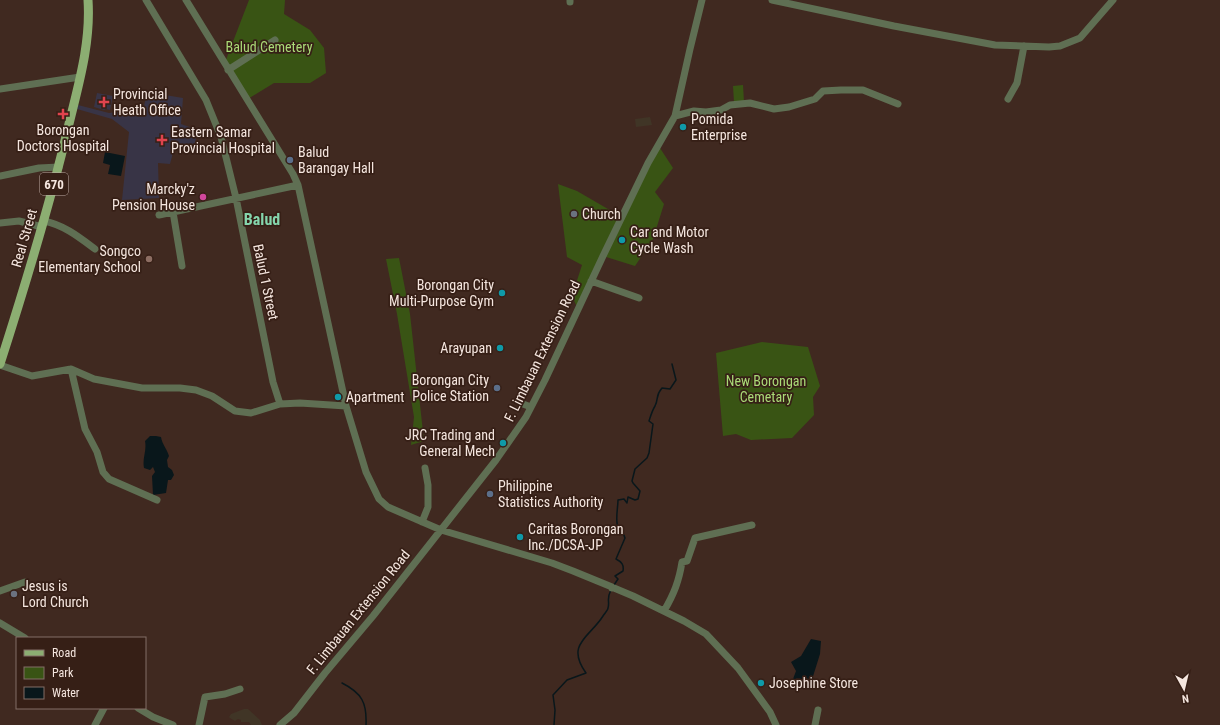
<svg xmlns="http://www.w3.org/2000/svg" width="1220" height="725" font-family="'Roboto Condensed',sans-serif">
<rect width="100%" height="100%" fill="#402920"/>
<path fill="#403526" d="M 650,117 L 652,125 L 636,127 L 635,119 Z
M 244,709 L 248,709 L 260,720 L 262,725 L 251,725 L 249,722 L 241,722 L 241,720 L 238,719 L 235,721 L 230,718 L 229,717 L 231,714 Z"/>
<path fill="#383446" d="M 147,92 L 183,98 L 181,124 L 198,130 L 193,150 L 174,149 L 170,164 L 158,163 L 159,198 L 122,200 L 129,132 L 112,119 L 77,109 L 78,105 L 109,113 L 124,111 L 143,111 Z
M 97,93 L 113,96 L 110,110 L 106,109 L 104,110 L 94,107 Z"/>
<path fill="#395414" d="M 249,0 L 285,0 L 284,14 L 310,30 L 324,48 L 326,73 L 310,83 L 274,83 L 246,100 L 224,65 Z
M 743,85 L 744,102 L 734,102 L 733,86 Z
M 658,145 L 673,168 L 655,192 L 664,204 L 653,239 L 635,266 L 603,256 Z
M 558,184 L 577,191 L 620,216 L 577,307 L 572,296 L 582,265 L 567,257 Z
M 399,258 L 410,314 L 424,441 L 411,445 L 414,417 L 397,314 L 386,259 Z
M 762,342 L 808,347 L 820,386 L 813,397 L 814,415 L 792,438 L 751,440 L 736,434 L 723,436 L 716,353 Z"/>
<path fill="#09171b" d="M 105,152 L 125,156 L 121,176 L 108,174 L 110,165 L 103,163 Z
M 150,436 L 156,436 L 161,437 C 162,444 167,449 169,456 L 167,460 L 168,467 L 172,470 L 174,475 L 171,480 L 168,480 L 166,493 L 153,495 L 152,476 L 155,472 L 153,467 L 150,470 L 144,468 C 142,458 147,451 145,441 Z
M 811,639 L 821,641 L 820,654 L 810,686 L 793,679 L 796,671 L 791,662 L 801,656 Z"/>
<g fill="none" stroke-linecap="round" stroke-linejoin="round">
<path stroke="#09171b" stroke-width="1.5" d="M 614,585 L 618,579 L 615,576 L 623,571 C 624,565 622,562 616,559 L 625,538 C 624,533 620,531 618,527 C 615,521 618,507 618,500 L 624,499 L 627,503 L 628,497 L 635,500 L 638,499 L 640,491 L 633,483 L 632,481 L 635,469 L 647,458 L 649,453 L 653,424 L 649,421 C 651,415 652,411 655,406 C 659,398 655,396 662,388 L 670,389 L 676,380 L 672,364
M 342,683 C 362,693 367,703 366,725
M 554,725 L 555,710 L 553,695 L 567,680 L 586,673 C 565,644 590,637 603,616 C 605,613 608,610 608,608 C 610,601 606,599 611,590"/>
<path stroke="#5f6f53" stroke-width="7" d="M 146,0 L 206,100 L 221,137 L 236,198 L 273,382 L 280,404 L 300,403 L 346,406
M 186,0 L 293,174 L 298,185 L 346,406 L 366,472 L 379,499 L 388,507 L 441,530 L 552,563 L 573,571 L 612,587 L 612,588 L 614,588 L 633,596 L 684,621 L 706,634 L 738,668 L 770,712 L 776,725
M 570,0 L 570,2
M 772,0 L 894,26 L 995,45 L 1049,47 L 1060,46 L 1080,38 L 1113,0
M 228,70 L 275,40
M 0,89 L 80,77
M 1008,99 L 1017,83 L 1024,46
M 675,116 L 694,111 L 706,112 L 721,110 L 730,105 L 750,103 L 774,109 L 789,107 L 815,99 L 823,91 L 841,90 L 863,90 L 898,104
M 0,176 L 39,168 L 59,167
M 173,212 L 182,266
M 159,215 L 298,185
M 44,221 C 64,225 79,237 95,249
M 0,223 L 19,221 L 42,227
M 591,281 L 639,298
M 0,365 L 32,376 L 71,369 L 94,379 L 142,388 L 180,388 L 196,390 L 212,396 L 235,411 L 251,413 L 280,404
M 71,369 L 85,429 L 97,452 L 103,472 L 109,479 L 157,500
M 523,404 L 531,407
M 422,522 L 428,507 L 428,485 L 425,468
M 0,591 L 25,582
M 664,611 C 674,594 679,581 682,562 L 687,561 L 695,538 L 752,525
M 0,623 L 25,638
M 138,708 L 153,717 L 173,725
M 95,725 L 104,708
M 199,725 L 205,697 L 225,694 L 240,689
M 280,725 L 294,713 L 325,673 L 373,616 L 496,460 L 526,417 L 545,380 L 603,256 L 648,163 L 675,116 L 690,49 L 702,0
M 815,725 L 818,710"/>
<path stroke="#8cae72" stroke-width="9" d="M 0,364 C 25,286 49,208 68,128 C 78,86 91,44 88,0"/>
</g>
<g fill="#e0444e" stroke="#361f16" stroke-width="1.5">
<path d="M102 96h4v4h4v4h-4v4h-4v-4h-4v-4h4z"/>
<path d="M61 108h4v4h4v4h-4v4h-4v-4h-4v-4h4z"/>
<path d="M160 134h4v4h4v4h-4v4h-4v-4h-4v-4h4z"/>
</g>
<g fill="#0f9aa8" stroke="#361f16" stroke-width="1.5">
<circle cx="683" cy="127" r="4"/>
<circle cx="622" cy="240" r="4"/>
<circle cx="502" cy="293" r="4"/>
<circle cx="500" cy="348" r="4"/>
<circle cx="338" cy="397" r="4"/>
<circle cx="503" cy="443" r="4"/>
<circle cx="520" cy="537" r="4"/>
<circle cx="761" cy="683" r="4"/>
</g>
<g fill="#5c6f8a" stroke="#361f16" stroke-width="1.5">
<circle cx="290" cy="160" r="4"/>
<circle cx="497" cy="388" r="4"/>
<circle cx="490" cy="494" r="4"/>
</g>
<circle fill="#d1479c" stroke="#361f16" stroke-width="1.5" cx="203" cy="197" r="4"/>
<g fill="#6b7280" stroke="#361f16" stroke-width="1.5">
<circle cx="574" cy="214" r="4"/>
<circle cx="14" cy="594" r="4"/>
</g>
<circle fill="#8d6e63" stroke="#361f16" stroke-width="1.5" cx="149" cy="259" r="4"/>
<g text-anchor="middle" stroke-width="3.5" stroke-linejoin="round" paint-order="stroke">
<rect fill="#361f16" stroke="#bcaaa3" stroke-width="1" x="40" y="173" width="28" height="22" rx="3"/>
<g font-size="13" font-weight="bold" fill="#f5e6df">
<text x="54" y="189">670</text>
</g>
<g font-size="14" fill="#aada77" stroke="#361f16">
<text x="269" y="52">Balud Cemetery</text>
<text x="766" y="386">New Borongan<tspan x="766" dy="16">Cemetary</tspan></text>
</g>
<g font-size="14" fill="#f5e6df" stroke="#361f16" text-anchor="start">
<text x="113" y="99">Provincial<tspan x="113" dy="16">Heath Office</tspan></text>
<text x="691" y="124">Pomida<tspan x="691" dy="16">Enterprise</tspan></text>
<text x="63" y="135" text-anchor="middle">Borongan<tspan x="63" dy="16">Doctors Hospital</tspan></text>
<text x="171" y="137">Eastern Samar<tspan x="171" dy="16">Provincial Hospital</tspan></text>
<text x="298" y="157">Balud<tspan x="298" dy="16">Barangay Hall</tspan></text>
<text x="195" y="194" text-anchor="end">Marcky'z<tspan x="195" dy="16">Pension House</tspan></text>
<text x="582" y="219">Church</text>
<text x="630" y="237">Car and Motor<tspan x="630" dy="16">Cycle Wash</tspan></text>
<text x="141" y="256" text-anchor="end">Songco<tspan x="141" dy="16">Elementary School</tspan></text>
<text x="494" y="290" text-anchor="end">Borongan City<tspan x="494" dy="16">Multi-Purpose Gym</tspan></text>
<text x="492" y="353" text-anchor="end">Arayupan</text>
<text x="489" y="385" text-anchor="end">Borongan City<tspan x="489" dy="16">Police Station</tspan></text>
<text x="346" y="402">Apartment</text>
<text x="495" y="440" text-anchor="end">JRC Trading and<tspan x="495" dy="16">General Mech</tspan></text>
<text x="498" y="491">Philippine<tspan x="498" dy="16">Statistics Authority</tspan></text>
<text x="528" y="534">Caritas Borongan<tspan x="528" dy="16">Inc./DCSA-JP</tspan></text>
<text x="22" y="591">Jesus is<tspan x="22" dy="16">Lord Church</tspan></text>
<text x="769" y="688">Josephine Store</text>
</g>
<g font-size="14" fill="#f5e6df" stroke="#361f16">
<text transform="translate(24 238) rotate(-74)" y="5">Real Street</text>
<text transform="translate(266 282) rotate(78)" y="5">Balud 1 Street</text>
<text transform="translate(542 351) rotate(-64)" y="5">F. Limbauan Extension Road</text>
<text transform="translate(358 612) rotate(-51)" y="5">F. Limbauan Extension Road</text>
</g>
<g font-size="16" font-weight="bold" fill="#85d6ad" stroke="#361f16">
<text x="262" y="225">Balud</text>
</g>
</g>
<rect x="16" y="637" width="130" height="72" fill="#361f16" stroke="#826f66"/>
<rect x="24" y="650" width="20" height="6" fill="#8cae72" stroke="#826f66"/>
<text x="52" y="657" font-size="12" fill="#f5e6df">Road</text>
<rect x="24" y="667" width="20" height="12" fill="#395414" stroke="#826f66"/>
<text x="52" y="677" font-size="12" fill="#f5e6df">Park</text>
<rect x="24" y="687" width="20" height="12" fill="#09171b" stroke="#826f66"/>
<text x="52" y="697" font-size="12" fill="#f5e6df">Water</text>
<g transform="translate(1184 689) rotate(172)" stroke="#361f16" stroke-width="3" paint-order="stroke">
<path d="M0-3L7 15L0 10L-7 15Z" fill="#f5e6df"/>
<text y="-6" font-size="11" font-weight="bold" text-anchor="middle" fill="#f5e6df">N</text>
</g>
</svg>
